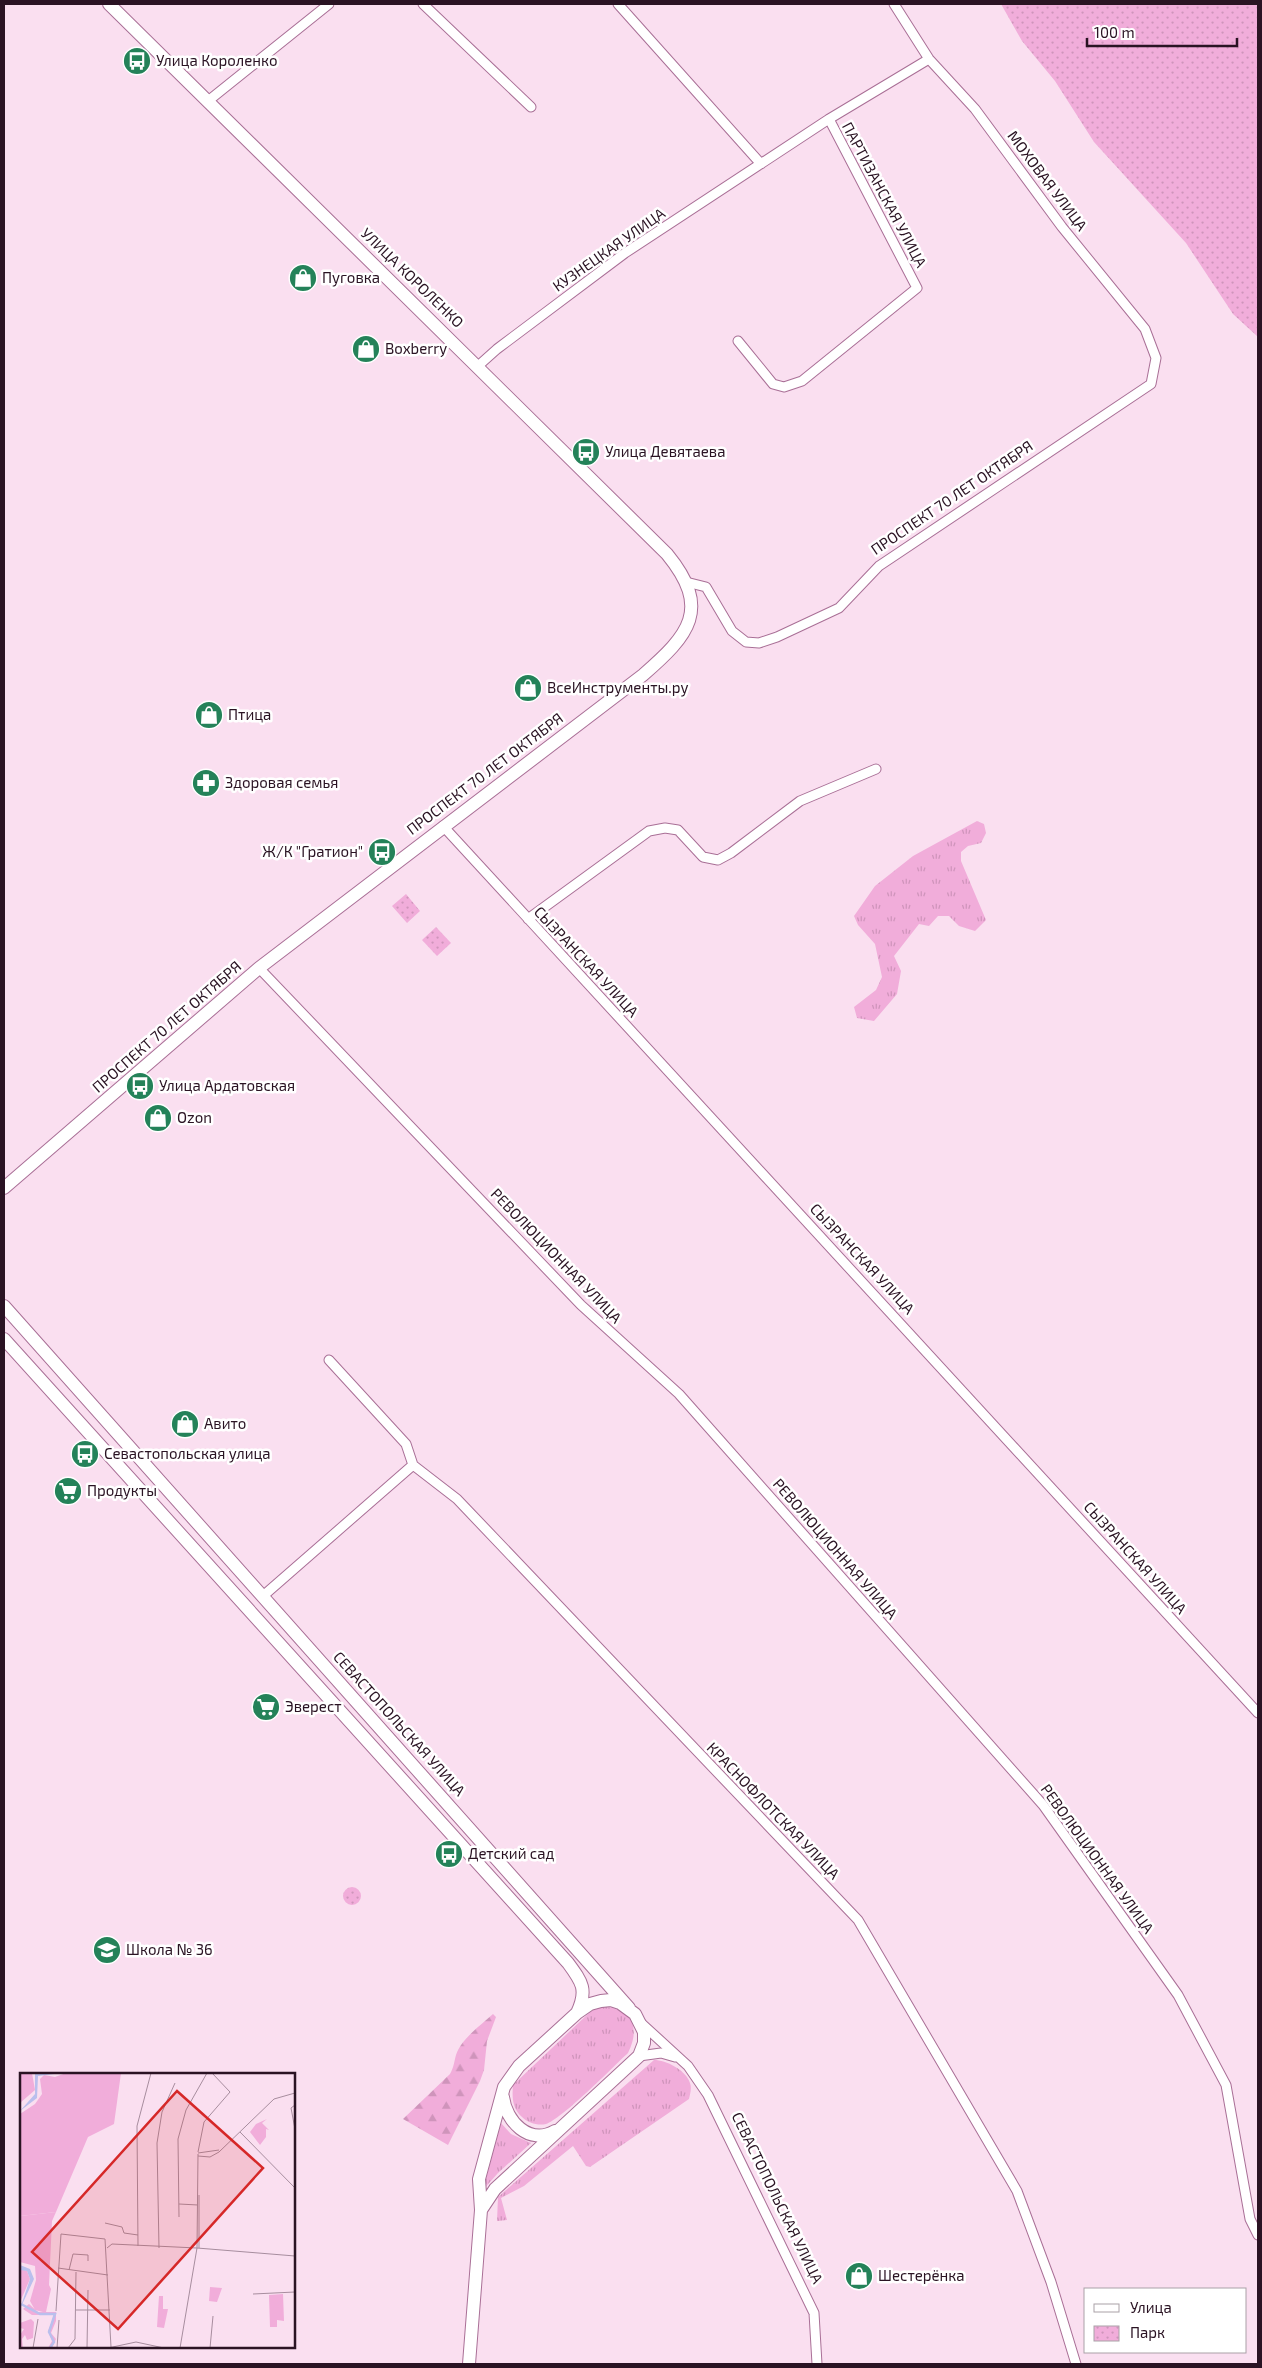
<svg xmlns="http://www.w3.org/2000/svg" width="1262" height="2368" font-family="'Exo 2',sans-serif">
<defs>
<pattern id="grass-tufts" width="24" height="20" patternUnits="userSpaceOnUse" patternTransform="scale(1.25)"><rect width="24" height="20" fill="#f1adda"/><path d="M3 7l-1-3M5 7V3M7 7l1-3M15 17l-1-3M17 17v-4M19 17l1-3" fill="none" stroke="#cf94bb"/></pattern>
<pattern id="forest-firs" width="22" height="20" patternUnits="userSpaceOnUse" patternTransform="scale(1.25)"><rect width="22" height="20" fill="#f1adda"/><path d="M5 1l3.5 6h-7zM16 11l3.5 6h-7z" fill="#cf94bb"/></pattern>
<pattern id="park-dots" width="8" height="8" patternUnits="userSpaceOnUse" patternTransform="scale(1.25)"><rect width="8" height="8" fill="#f1adda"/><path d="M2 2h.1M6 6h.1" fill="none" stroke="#cf94bb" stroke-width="1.8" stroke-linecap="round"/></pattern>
</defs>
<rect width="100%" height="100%" fill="#fadff0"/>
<path fill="url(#grass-tufts)" d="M 977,821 L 984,824 L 986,833 L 981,843 L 968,846 L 961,852 L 961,861 L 986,920 L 975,931 L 959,926 L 949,916 L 938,916 L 929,926 L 919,924 L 894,956 L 901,971 L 897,994 L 874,1021 L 857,1018 L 854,1007 L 876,990 L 882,977 L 875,944 L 858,925 L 854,916 L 875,886 L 913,856 Z
M 600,2006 C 630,2008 642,2025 628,2053 C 613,2067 562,2119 546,2124 C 538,2126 528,2123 522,2117 C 512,2108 512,2097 513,2085 L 590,2012 Z
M 654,2060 C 666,2060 686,2070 690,2083 C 692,2088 690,2094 689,2099 L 590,2167 L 586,2166 L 573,2146 L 524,2186 L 501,2198 L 507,2220 L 497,2221 L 498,2197 Z
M 501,2123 L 511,2134 L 531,2143 L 498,2173 L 483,2190 Z"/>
<path fill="url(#forest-firs)" d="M 493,2014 L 496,2017 L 487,2041 L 484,2070 L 480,2081 L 448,2145 L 403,2119 L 450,2074 C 454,2067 454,2062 456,2055 C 461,2039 481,2025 493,2014 Z"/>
<path fill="url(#park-dots)" d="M 1001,4 L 1258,4 L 1258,337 L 1233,314 L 1186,243 L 1094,142 L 1055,81 L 1022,41 Z
M 406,894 L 420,911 L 407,923 L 392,906 Z
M 436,927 L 451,943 L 437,956 L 422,940 Z
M343 1896a9 9 0 1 1 18 0a9 9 0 1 1-18 0Z"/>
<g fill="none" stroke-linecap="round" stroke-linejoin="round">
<defs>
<path id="street" d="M 423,4 L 531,107
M 618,4 L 761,164
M 208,101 L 329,4
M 738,341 L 773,384 L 784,387 L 802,381 L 917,288 L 829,119
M 478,366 L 497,349 L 625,253 L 829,119 L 929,59
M 686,582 L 706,587 L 732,631 L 746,642 L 759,643 L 777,637 L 839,608 L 879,566 L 1151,384 L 1156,358 L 1145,329 L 1062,227 L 975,109 L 929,59 L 894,4
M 443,826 L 1258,1713
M 528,919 L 649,831 L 665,828 L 678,830 L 703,857 L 718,860 L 731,853 L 800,801 L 876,769
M 259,968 L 581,1305 L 679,1394 L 1043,1805 L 1178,1995 L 1226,2085 L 1250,2219 L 1258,2235
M 329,1360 L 406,1444 L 413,1465 L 457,1499 L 858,1920 L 1017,2191 L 1051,2282 L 1076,2364
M 263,1596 L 413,1465
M 641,2023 L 688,2066 L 708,2095 L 814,2313 L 817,2364
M 639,2056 L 661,2053 L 675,2057"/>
<path id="secondary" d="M 4,1188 L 259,968 L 643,675 C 689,635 712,609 667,554 L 109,4
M 4,1306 L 629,2008
M 4,1339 L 568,1963 C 582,1982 588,1990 577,2013
M 503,2097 C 506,2121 529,2146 555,2131
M 469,2364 L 481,2210 L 479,2179 L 504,2087 L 519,2066 L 577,2013 L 590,2004 L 601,2001 L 611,2000 L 620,2003 L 635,2014 L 644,2032 L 644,2043 L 639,2056 L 495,2189 L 481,2210"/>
</defs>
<use href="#street" stroke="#a96f96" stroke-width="11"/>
<use href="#secondary" stroke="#a96f96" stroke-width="14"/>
<use href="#street" stroke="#fff" stroke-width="9"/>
<use href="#secondary" stroke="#fff" stroke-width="12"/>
</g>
<defs>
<symbol id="bus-disc" viewBox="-11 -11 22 22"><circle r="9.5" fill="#248259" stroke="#fff"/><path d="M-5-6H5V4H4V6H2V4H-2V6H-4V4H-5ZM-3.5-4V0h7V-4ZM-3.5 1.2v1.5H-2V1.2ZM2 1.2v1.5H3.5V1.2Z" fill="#fff"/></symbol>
<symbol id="shop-disc" viewBox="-11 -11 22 22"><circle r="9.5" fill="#248259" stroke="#fff"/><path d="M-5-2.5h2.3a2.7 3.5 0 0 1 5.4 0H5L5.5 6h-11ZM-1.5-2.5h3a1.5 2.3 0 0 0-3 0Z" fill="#fff"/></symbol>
<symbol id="pharmacy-disc" viewBox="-11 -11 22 22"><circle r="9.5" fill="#248259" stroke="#fff"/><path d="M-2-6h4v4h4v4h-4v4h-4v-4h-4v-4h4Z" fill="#fff"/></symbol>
<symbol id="supermarket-disc" viewBox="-11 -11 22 22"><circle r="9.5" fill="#248259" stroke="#fff"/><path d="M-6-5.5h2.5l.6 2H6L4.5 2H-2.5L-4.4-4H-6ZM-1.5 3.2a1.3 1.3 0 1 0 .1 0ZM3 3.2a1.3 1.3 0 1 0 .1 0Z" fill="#fff"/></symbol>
<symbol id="school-disc" viewBox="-11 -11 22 22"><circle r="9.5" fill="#248259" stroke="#fff"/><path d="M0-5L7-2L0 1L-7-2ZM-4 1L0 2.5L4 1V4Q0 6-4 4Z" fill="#fff"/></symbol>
</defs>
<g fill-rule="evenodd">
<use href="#bus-disc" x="121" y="45" width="32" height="32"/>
<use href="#shop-disc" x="287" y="262" width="32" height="32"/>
<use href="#shop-disc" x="350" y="333" width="32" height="32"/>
<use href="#bus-disc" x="570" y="436" width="32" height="32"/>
<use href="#shop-disc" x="512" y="672" width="32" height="32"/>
<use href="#shop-disc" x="193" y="699" width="32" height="32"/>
<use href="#pharmacy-disc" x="190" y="767" width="32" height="32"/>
<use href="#bus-disc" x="366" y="836" width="32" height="32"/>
<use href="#bus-disc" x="124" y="1070" width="32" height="32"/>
<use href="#shop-disc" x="142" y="1102" width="32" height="32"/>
<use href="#shop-disc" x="169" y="1408" width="32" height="32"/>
<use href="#bus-disc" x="69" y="1438" width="32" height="32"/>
<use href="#supermarket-disc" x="52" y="1475" width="32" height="32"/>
<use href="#supermarket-disc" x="250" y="1691" width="32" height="32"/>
<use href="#bus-disc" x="433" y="1838" width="32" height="32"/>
<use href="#school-disc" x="91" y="1934" width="32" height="32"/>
<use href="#shop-disc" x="843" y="2260" width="32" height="32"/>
</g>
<g text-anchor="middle" stroke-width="5" stroke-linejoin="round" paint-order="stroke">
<g font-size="15" fill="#2a1323" stroke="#fff" text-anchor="start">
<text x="156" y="66">Улица Короленко</text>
<text x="322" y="283">Пуговка</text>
<text x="385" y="354">Boxberry</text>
<text x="605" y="457">Улица Девятаева</text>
<text x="547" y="693">ВсеИнструменты.ру</text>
<text x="228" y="720">Птица</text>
<text x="225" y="788">Здоровая семья</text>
<text x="363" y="857" text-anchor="end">Ж/К "Гратион"</text>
<text x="159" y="1091">Улица Ардатовская</text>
<text x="177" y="1123">Ozon</text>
<text x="204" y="1429">Авито</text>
<text x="104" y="1459">Севастопольская улица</text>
<text x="87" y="1496">Продукты</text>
<text x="285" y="1712">Эверест</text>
<text x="468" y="1859">Детский сад</text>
<text x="126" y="1955">Школа № 36</text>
<text x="878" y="2281">Шестерёнка</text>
</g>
<g font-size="15" fill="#2a1323" stroke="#fff">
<text transform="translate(1047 181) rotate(53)" y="5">МОХОВАЯ УЛИЦА</text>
<text transform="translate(884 195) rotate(62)" y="5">ПАРТИЗАНСКАЯ УЛИЦА</text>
<text transform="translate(609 250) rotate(-35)" y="5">КУЗНЕЦКАЯ УЛИЦА</text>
<text transform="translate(412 278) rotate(44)" y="5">УЛИЦА КОРОЛЕНКО</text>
<text transform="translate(952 498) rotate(-34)" y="5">ПРОСПЕКТ 70 ЛЕТ ОКТЯБРЯ</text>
<text transform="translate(485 774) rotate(-37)" y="5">ПРОСПЕКТ 70 ЛЕТ ОКТЯБРЯ</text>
<text transform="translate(586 962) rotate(47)" y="5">СЫЗРАНСКАЯ УЛИЦА</text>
<text transform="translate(167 1027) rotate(-41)" y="5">ПРОСПЕКТ 70 ЛЕТ ОКТЯБРЯ</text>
<text transform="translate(556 1256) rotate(46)" y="5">РЕВОЛЮЦИОННАЯ УЛИЦА</text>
<text transform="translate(862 1259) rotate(47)" y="5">СЫЗРАНСКАЯ УЛИЦА</text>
<text transform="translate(835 1549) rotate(49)" y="5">РЕВОЛЮЦИОННАЯ УЛИЦА</text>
<text transform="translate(1135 1558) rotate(48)" y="5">СЫЗРАНСКАЯ УЛИЦА</text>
<text transform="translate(399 1724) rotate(48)" y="5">СЕВАСТОПОЛЬСКАЯ УЛИЦА</text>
<text transform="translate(773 1811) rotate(46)" y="5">КРАСНОФЛОТСКАЯ УЛИЦА</text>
<text transform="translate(1097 1859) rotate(54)" y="5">РЕВОЛЮЦИОННАЯ УЛИЦА</text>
<text transform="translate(777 2198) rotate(64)" y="5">СЕВАСТОПОЛЬСКАЯ УЛИЦА</text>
</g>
</g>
<g transform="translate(20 2073)">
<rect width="275" height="275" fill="#fadff0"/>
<path d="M 46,0 L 101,0 L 94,51 L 68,64 L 36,139 L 0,143 L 0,41 L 15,31 L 22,21 L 20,6 L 24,2 L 35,4 ZM 247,46 L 242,50 L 249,57 L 246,56 L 246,64 L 240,72 L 230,59 L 236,51 Z" fill="#f1adda"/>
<path d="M 1,196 L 7,198 L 10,206 L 0,229 ZM 9,231 L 18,239 L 36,239 L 36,248 L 31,260 L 36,266 L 32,275 L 28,275 L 32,268 L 28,258 L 35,242 L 12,242 L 3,236 ZM 11,246 L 14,249 L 13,265 L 7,267 L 5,262 L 2,266 L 3,275 L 0,275 L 0,262 L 4,256 L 0,255 L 0,250 Z" fill="#f1adda"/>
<path d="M 0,0 L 12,0 L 15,17 L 0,30 ZM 36,139 L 32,148 L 29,212 L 31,216 L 26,239 L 23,239 L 15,237 L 10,228 L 16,207 L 15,193 L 0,189 L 0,143 ZM 263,221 L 264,248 L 257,247 L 257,254 L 250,254 L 249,222 ZM 139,223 L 143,223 L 143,236 L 148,236 L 144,255 L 137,254 Z" fill="#f1adda"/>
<path d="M 190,214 L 202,215 L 197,229 L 189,228 Z" fill="#f1adda"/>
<path d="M 15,0 L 42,0 L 18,3 L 17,25 L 0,38 L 15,21 ZM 0,192 L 10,196 L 14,206 L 0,236 L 10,206 L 7,198 L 0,197 Z" fill="#babfed"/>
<path fill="none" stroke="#babfed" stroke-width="2.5" d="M 1,231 L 20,241 L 35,241 L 29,259 L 34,269 L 30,275"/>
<path fill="none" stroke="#a78d9e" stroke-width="1" d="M 275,32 L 271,35 L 275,56M 220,59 L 275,115M 178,79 L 184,49 L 210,19 L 192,0M 178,80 L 199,77M 178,83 L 190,84 L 199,79 L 254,26 L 275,20M 159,131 L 178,132M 159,144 L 158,66 L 166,37 L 187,0M 85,150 L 102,154 L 104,160 L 118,162M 118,173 L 117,53 L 131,0M 87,175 L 92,171 L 177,175 L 178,81M 139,175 L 137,70 L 142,39 L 155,10M 179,175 L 179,122M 38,195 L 88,202M 49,197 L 53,181 L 68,182 L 68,188M 233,221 L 275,219M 56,237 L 90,237M 36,238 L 41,161 L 85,166 L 91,274M 13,275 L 18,246M 37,275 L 39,247M 48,275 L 55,266 L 56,199M 67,275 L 68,217M 88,275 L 116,269 L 144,275M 160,275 L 177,175 L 275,183M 190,275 L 193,243"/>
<path fill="#d62828" fill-opacity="0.15" stroke="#d62828" stroke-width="2.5" d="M 157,18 L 243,95 L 98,256 L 12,179 Z"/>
<rect width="275" height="275" fill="none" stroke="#2a1323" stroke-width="2.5"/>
</g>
<rect width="1262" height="2368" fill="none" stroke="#2a1323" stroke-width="10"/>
<rect x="1084" y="2288" width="162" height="65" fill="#ffffff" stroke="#aaa1a7"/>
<rect x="1094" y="2304" width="25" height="8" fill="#ffffff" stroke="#aaa1a7"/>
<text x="1130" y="2313" font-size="15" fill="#2a1323">Улица</text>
<rect x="1094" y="2326" width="25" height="15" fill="url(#park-dots)" stroke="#aaa1a7"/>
<text x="1130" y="2338" font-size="15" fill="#2a1323">Парк</text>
<path d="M1087 38v8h150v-8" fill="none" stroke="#2a1323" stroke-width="2.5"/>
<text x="1094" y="38" font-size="15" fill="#2a1323" stroke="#ffffff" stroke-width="4" paint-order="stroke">100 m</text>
</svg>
